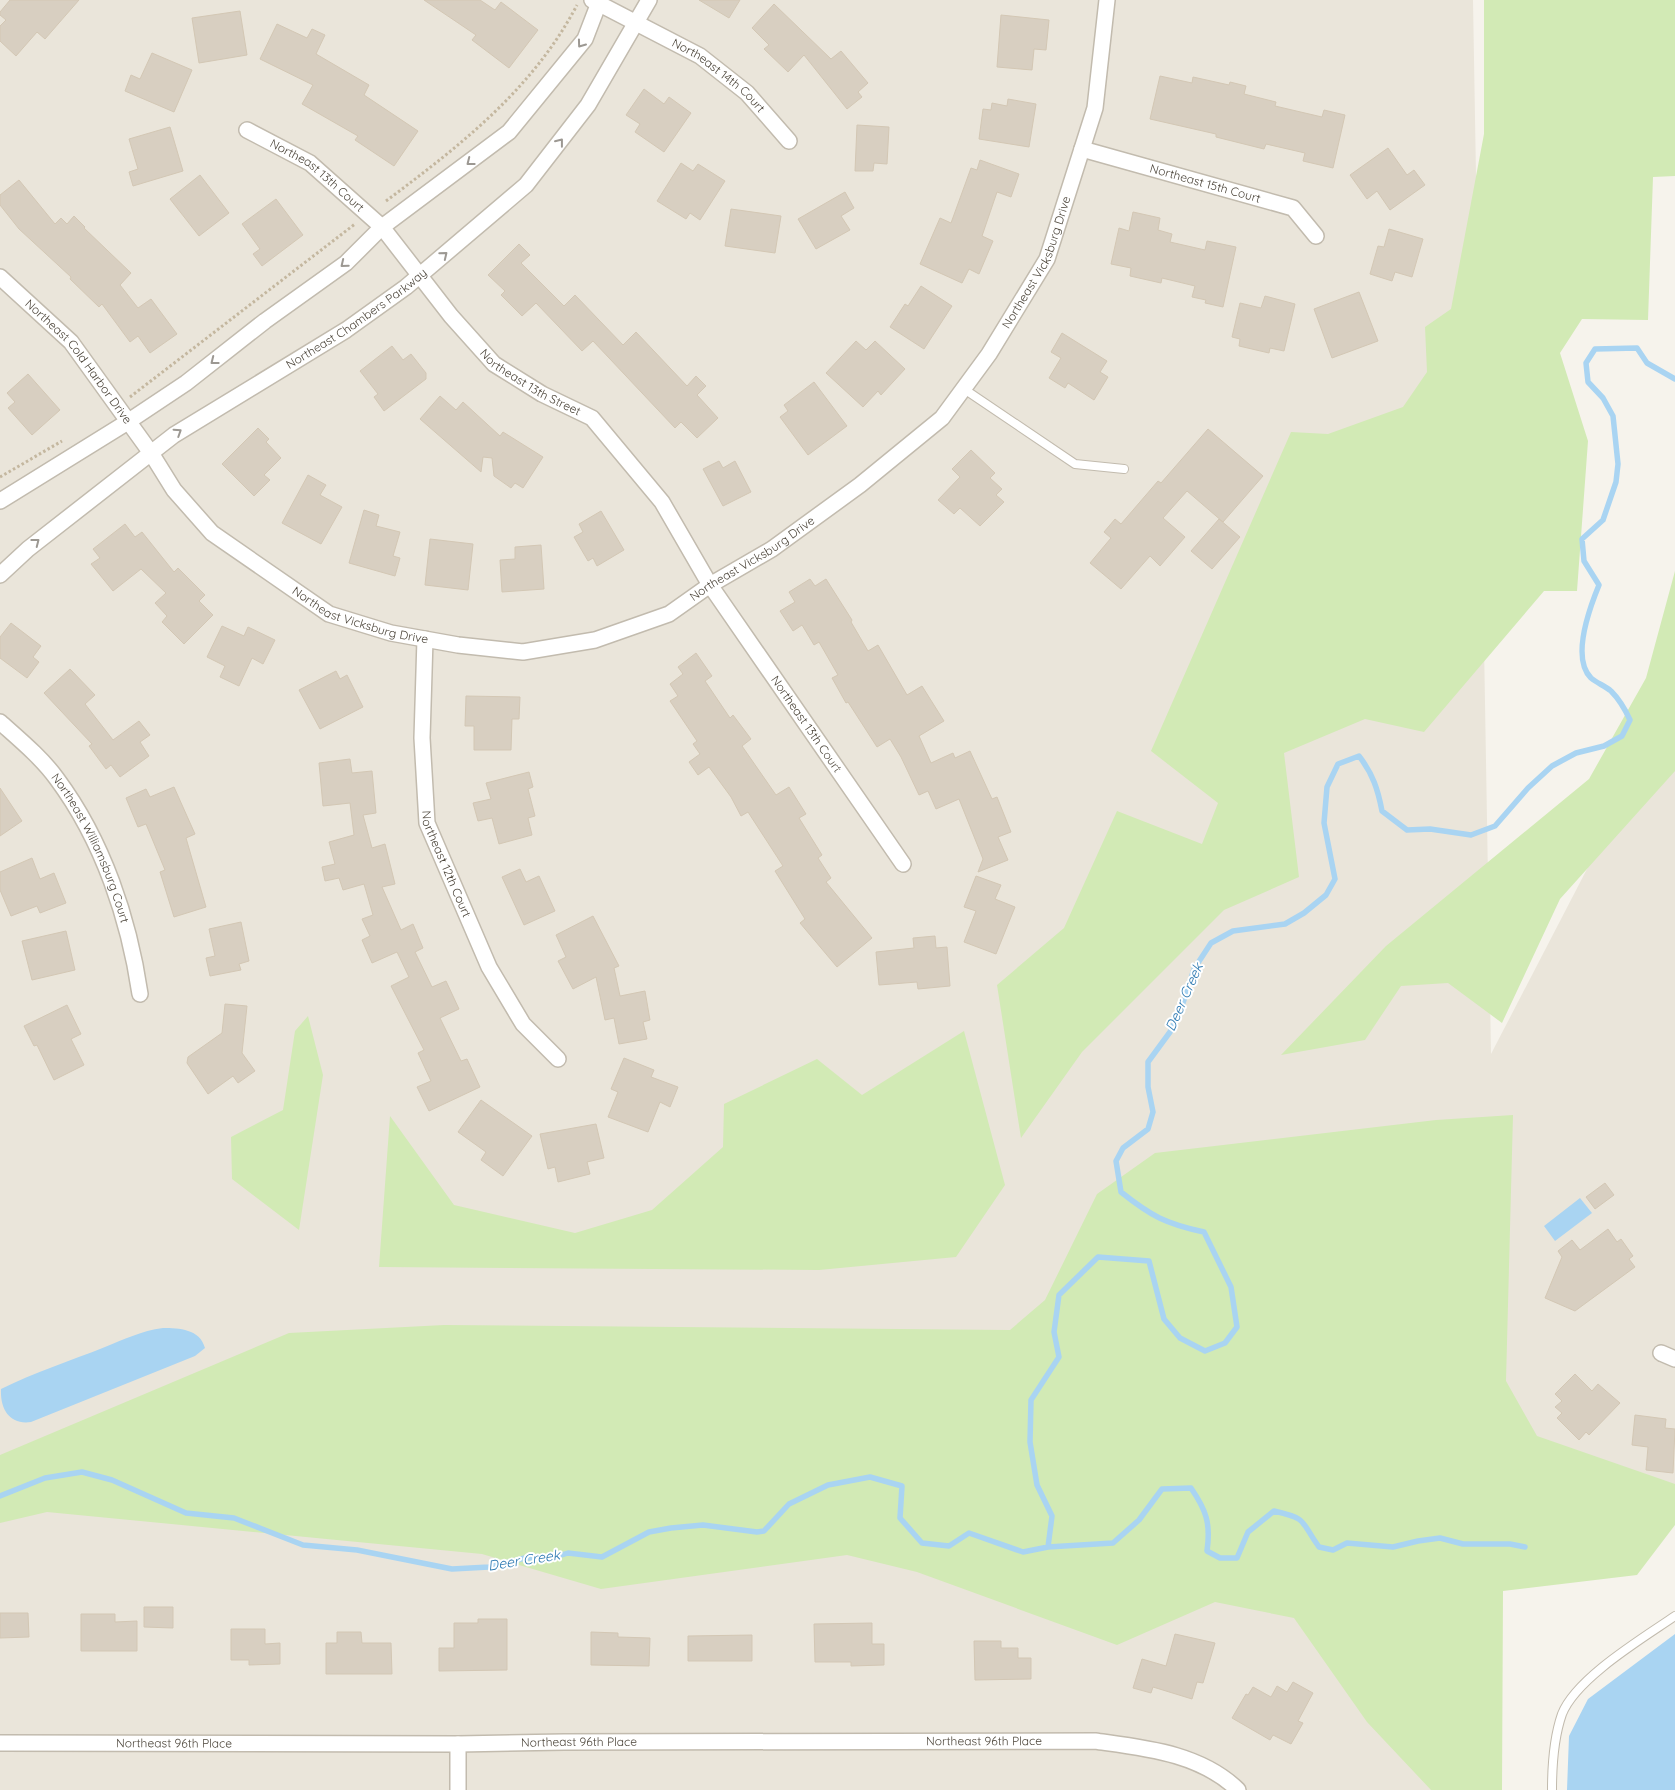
<svg xmlns="http://www.w3.org/2000/svg" width="1675" height="1790" font-family="Quicksand,sans-serif">
<rect width="100%" height="100%" fill="#f6f3ec"/>
<path fill="#eae5da" d="M 0,0 L 1473,0 L 1491,1054 L 1643,761 L 1675,771 L 1675,1500 L 1495,1499 L 1494,1790 L 0,1790 Z"/>
<path fill="#d2eab5" d="M 1484,0 L 1675,0 L 1675,176 L 1653,177 L 1648,320 L 1582,319 L 1560,353 L 1588,441 L 1577,591 L 1544,591 L 1424,732 L 1365,719 L 1284,753 L 1299,877 L 1224,910 L 1082,1052 L 1021,1138 L 997,985 L 1064,928 L 1117,811 L 1202,844 L 1218,803 L 1151,751 L 1291,432 L 1328,434 L 1403,407 L 1427,372 L 1425,327 L 1451,309 L 1484,134 Z
M 1675,571 L 1675,771 L 1560,899 L 1502,1023 L 1448,983 L 1401,986 L 1365,1040 L 1281,1055 L 1386,946 L 1589,779 L 1646,678 Z
M 308,1016 L 323,1075 L 299,1230 L 232,1179 L 231,1137 L 283,1110 L 295,1031 Z
M 964,1031 L 1005,1185 L 956,1257 L 819,1270 L 379,1267 L 390,1116 L 454,1205 L 575,1233 L 652,1210 L 723,1147 L 724,1104 L 817,1059 L 862,1095 Z
M 1513,1115 L 1506,1381 L 1537,1436 L 1675,1484 L 1675,1525 L 1637,1575 L 1503,1591 L 1502,1790 L 1431,1790 L 1367,1722 L 1294,1618 L 1215,1602 L 1117,1645 L 917,1572 L 847,1555 L 601,1589 L 482,1554 L 47,1512 L 0,1523 L 0,1455 L 289,1333 L 444,1325 L 1010,1330 L 1045,1300 L 1097,1194 L 1155,1153 L 1436,1120 Z"/>
<path fill="#a9d4f2" d="M 1580,1198 L 1592,1213 L 1555,1241 L 1544,1226 Z
M 163,1328 C 179,1328 200,1329 205,1348 L 195,1356 L 31,1422 C 10,1425 0,1410 1,1389 C 35,1372 70,1361 105,1347 C 125,1339 141,1331 163,1328 Z
M 1675,1634 L 1675,1790 L 1567,1790 L 1569,1736 L 1588,1699 Z"/>
<g fill="none" stroke-linecap="round" stroke-linejoin="round">
<path stroke="#a9d4f2" stroke-width="5.5" d="M 0,1496 L 45,1478 L 82,1472 L 112,1480 L 186,1513 L 234,1518 L 303,1545 L 357,1550 L 452,1569 L 489,1567 L 525,1558 L 552,1558 L 568,1553 L 602,1557 L 649,1532 L 671,1528 L 703,1525 L 757,1532 L 764,1531 L 789,1504 L 828,1485 L 870,1477 L 902,1486 L 900,1518 L 922,1543 L 949,1546 L 969,1533 L 1023,1552 L 1048,1547 L 1052,1516 L 1037,1485 L 1030,1442 L 1031,1400 L 1059,1357 L 1054,1332 L 1059,1295 L 1098,1257 L 1149,1261 L 1164,1319 L 1180,1338 L 1205,1351 L 1225,1343 L 1237,1327 L 1231,1287 L 1204,1232 C 1166,1224 1151,1216 1121,1192 L 1116,1161 L 1123,1148 L 1148,1129 L 1153,1112 L 1148,1087 L 1148,1062 L 1170,1032 L 1182,1006 L 1194,969 L 1211,943 L 1233,931 L 1285,924 L 1304,913 L 1326,895 L 1335,879 L 1324,823 L 1327,787 L 1338,764 L 1359,756 C 1373,774 1378,790 1382,811 L 1407,830 L 1430,829 L 1471,835 L 1495,826 L 1528,788 L 1552,766 L 1576,753 L 1604,746 L 1622,736 L 1630,720 C 1625,709 1619,699 1611,691 C 1605,686 1597,683 1591,678 C 1571,658 1590,607 1599,585 L 1584,561 L 1582,539 L 1603,520 L 1616,482 L 1618,464 L 1613,416 L 1603,398 L 1588,382 L 1586,363 L 1595,349 L 1637,348 L 1647,363 L 1675,379
M 1048,1547 L 1113,1543 L 1139,1520 L 1162,1489 L 1191,1488 C 1206,1510 1211,1523 1207,1551 L 1220,1558 L 1237,1558 L 1248,1532 L 1274,1511 C 1309,1519 1300,1521 1319,1547 L 1333,1550 L 1347,1543 L 1393,1547 L 1418,1541 L 1440,1538 L 1463,1544 L 1510,1544 L 1525,1547"/>
</g>
<path fill="#d8cfc1" stroke="#d3c7b4" d="M 10,0 L 79,0 L 45,39 L 37,32 L 16,56 L 0,41 L 0,26 L 6,20 L 0,15 L 0,12 Z
M 424,0 L 480,0 L 495,10 L 501,2 L 538,30 L 509,68 L 472,40 L 476,35 Z
M 699,0 L 740,0 L 729,18 Z
M 774,4 L 831,59 L 841,51 L 868,83 L 858,92 L 862,97 L 847,109 L 804,55 L 788,72 L 764,49 L 769,45 L 752,28 Z
M 240,11 L 247,55 L 199,63 L 192,18 Z
M 1001,15 L 1049,20 L 1046,50 L 1034,49 L 1032,70 L 997,67 Z
M 277,24 L 307,38 L 312,29 L 325,35 L 316,54 L 369,85 L 364,95 L 418,131 L 394,166 L 355,140 L 358,136 L 302,104 L 313,85 L 260,59 Z
M 152,53 L 192,70 L 174,112 L 125,91 L 131,75 L 140,79 Z
M 1160,76 L 1192,83 L 1193,77 L 1229,85 L 1230,82 L 1246,86 L 1244,94 L 1276,102 L 1275,106 L 1322,117 L 1324,110 L 1345,115 L 1333,168 L 1303,161 L 1305,153 L 1266,144 L 1264,149 L 1216,137 L 1216,134 L 1150,119 Z
M 644,89 L 664,104 L 669,97 L 691,113 L 664,152 L 635,132 L 640,124 L 626,115 Z
M 1008,99 L 1036,104 L 1029,147 L 979,139 L 983,109 L 991,110 L 992,103 L 1007,106 Z
M 857,125 L 889,127 L 887,164 L 874,163 L 873,171 L 855,171 Z
M 170,127 L 183,171 L 133,186 L 129,172 L 138,169 L 129,139 Z
M 1388,148 L 1407,175 L 1414,170 L 1425,185 L 1390,210 L 1377,191 L 1367,199 L 1350,175 Z
M 980,160 L 1019,174 L 1011,197 L 997,192 L 982,236 L 993,241 L 979,274 L 969,269 L 962,283 L 920,264 L 940,218 L 951,223 L 971,168 L 977,170 Z
M 681,163 L 693,171 L 698,164 L 725,181 L 700,220 L 690,213 L 686,219 L 657,201 Z
M 200,175 L 229,213 L 199,236 L 170,199 Z
M 19,180 L 55,224 L 61,218 L 67,224 L 74,216 L 85,227 L 84,228 L 131,273 L 120,285 L 138,308 L 151,299 L 177,334 L 150,353 L 138,336 L 130,342 L 102,304 L 99,307 L 70,279 L 71,277 L 19,229 L 0,205 L 0,195 Z
M 845,192 L 854,208 L 841,216 L 850,230 L 816,249 L 798,219 Z
M 276,199 L 303,235 L 262,266 L 253,254 L 260,249 L 242,224 Z
M 731,209 L 781,216 L 775,253 L 725,246 Z
M 1133,212 L 1160,218 L 1158,230 L 1172,234 L 1170,242 L 1205,250 L 1207,241 L 1236,247 L 1223,307 L 1205,303 L 1206,300 L 1192,297 L 1195,286 L 1162,278 L 1161,283 L 1130,276 L 1131,268 L 1111,264 L 1119,228 L 1129,231 Z
M 1389,229 L 1423,239 L 1412,277 L 1395,272 L 1392,281 L 1370,274 L 1378,246 L 1384,247 Z
M 519,244 L 530,255 L 521,263 L 564,306 L 575,295 L 623,345 L 636,332 L 687,386 L 696,376 L 706,386 L 697,395 L 718,418 L 697,438 L 681,422 L 675,428 L 593,341 L 582,351 L 536,303 L 522,316 L 501,295 L 505,291 L 488,275 Z
M 921,286 L 952,306 L 924,349 L 890,327 L 905,304 L 908,306 Z
M 1359,292 L 1378,341 L 1332,358 L 1314,309 Z
M 1265,296 L 1295,304 L 1284,351 L 1270,348 L 1269,353 L 1239,346 L 1240,339 L 1232,337 L 1240,303 L 1261,308 Z
M 1062,333 L 1107,361 L 1100,372 L 1108,377 L 1094,400 L 1068,383 L 1065,388 L 1049,378 L 1061,358 L 1051,352 Z
M 856,341 L 866,350 L 875,341 L 905,369 L 881,395 L 878,391 L 863,407 L 826,373 Z
M 392,346 L 403,360 L 411,354 L 426,373 L 426,379 L 384,411 L 374,397 L 378,394 L 360,371 Z
M 28,374 L 60,410 L 32,435 L 8,408 L 15,402 L 7,393 Z
M 814,382 L 847,426 L 808,455 L 780,417 L 788,411 L 784,405 Z
M 440,396 L 456,410 L 463,402 L 500,436 L 503,432 L 543,457 L 523,488 L 515,483 L 511,488 L 494,476 L 492,458 L 483,457 L 481,472 L 420,419 Z
M 258,428 L 269,439 L 266,442 L 281,458 L 264,475 L 270,480 L 254,496 L 222,464 Z
M 1208,429 L 1263,476 L 1223,522 L 1187,491 L 1163,518 L 1185,537 L 1160,566 L 1150,556 L 1121,589 L 1090,563 L 1111,538 L 1104,532 L 1115,519 L 1121,524 L 1158,481 L 1161,483 Z
M 971,450 L 995,473 L 990,478 L 1002,489 L 996,495 L 1004,502 L 980,526 L 960,508 L 954,514 L 938,500 L 960,477 L 952,469 Z
M 719,461 L 723,468 L 735,461 L 751,492 L 723,506 L 703,469 Z
M 308,475 L 326,485 L 320,495 L 342,507 L 321,544 L 282,523 Z
M 364,510 L 379,515 L 376,526 L 400,532 L 393,556 L 400,558 L 395,576 L 349,563 Z
M 601,511 L 624,550 L 597,566 L 593,558 L 588,561 L 574,537 L 583,532 L 579,524 Z
M 1219,519 L 1240,537 L 1212,569 L 1191,551 Z
M 125,524 L 135,537 L 142,532 L 174,572 L 178,568 L 205,595 L 199,601 L 213,615 L 184,644 L 162,622 L 167,616 L 155,603 L 166,593 L 141,569 L 113,591 L 91,564 L 100,558 L 93,549 Z
M 430,539 L 473,544 L 468,590 L 425,585 Z
M 541,545 L 544,589 L 502,592 L 500,560 L 515,559 L 515,547 Z
M 810,579 L 815,586 L 826,579 L 852,620 L 851,622 L 868,651 L 878,645 L 907,695 L 922,686 L 944,721 L 919,736 L 931,763 L 953,753 L 955,758 L 970,751 L 992,799 L 997,797 L 1011,832 L 998,837 L 1008,860 L 978,872 L 983,859 L 959,799 L 936,809 L 928,791 L 919,795 L 901,757 L 890,739 L 877,747 L 848,702 L 846,703 L 832,678 L 838,675 L 819,642 L 814,645 L 802,625 L 793,631 L 780,611 L 795,602 L 789,592 Z
M 11,623 L 41,646 L 33,657 L 39,662 L 27,678 L 0,658 L 0,637 Z
M 222,626 L 244,636 L 248,627 L 275,640 L 263,664 L 252,658 L 239,686 L 220,677 L 225,666 L 207,657 Z
M 696,653 L 712,676 L 705,681 L 730,718 L 733,715 L 751,739 L 742,746 L 776,795 L 789,787 L 806,814 L 799,818 L 822,855 L 818,858 L 831,878 L 826,882 L 872,938 L 837,967 L 800,923 L 805,919 L 775,871 L 783,866 L 748,812 L 741,816 L 731,797 L 709,767 L 698,775 L 689,762 L 700,754 L 693,744 L 697,741 L 670,701 L 678,696 L 670,684 L 683,674 L 678,667 Z
M 70,669 L 95,695 L 85,704 L 113,740 L 139,721 L 150,735 L 140,742 L 149,756 L 120,777 L 111,765 L 106,769 L 89,746 L 92,744 L 44,693 Z
M 336,671 L 340,679 L 347,675 L 363,707 L 320,729 L 299,690 Z
M 466,696 L 520,697 L 519,719 L 512,719 L 511,750 L 474,750 L 474,726 L 465,726 Z
M 350,759 L 352,773 L 372,771 L 376,813 L 363,815 L 372,848 L 385,844 L 395,884 L 382,887 L 401,930 L 413,924 L 423,948 L 415,952 L 432,987 L 446,981 L 459,1009 L 440,1018 L 461,1061 L 467,1059 L 480,1087 L 429,1111 L 417,1087 L 431,1081 L 418,1053 L 424,1050 L 391,986 L 409,977 L 397,952 L 372,963 L 362,940 L 370,936 L 362,919 L 373,915 L 364,884 L 343,890 L 339,878 L 325,881 L 322,867 L 335,864 L 329,842 L 354,835 L 350,803 L 323,806 L 319,763 Z
M 529,772 L 533,787 L 528,789 L 535,816 L 528,818 L 532,835 L 499,844 L 492,818 L 478,821 L 473,803 L 491,799 L 486,783 Z
M 174,787 L 195,834 L 186,838 L 206,907 L 174,917 L 160,872 L 165,870 L 146,824 L 138,827 L 126,798 L 146,789 L 150,797 Z
M 0,788 L 22,821 L 0,836 Z
M 32,858 L 40,879 L 54,873 L 66,903 L 40,913 L 37,906 L 11,916 L 0,890 L 0,872 Z
M 520,869 L 526,882 L 539,876 L 555,911 L 524,925 L 502,877 Z
M 976,876 L 1001,885 L 995,899 L 1015,907 L 996,954 L 964,942 L 976,911 L 964,907 Z
M 593,916 L 619,966 L 614,968 L 620,996 L 645,991 L 650,1020 L 643,1022 L 647,1039 L 619,1044 L 614,1018 L 605,1020 L 596,977 L 573,989 L 558,961 L 566,957 L 556,935 Z
M 241,922 L 249,961 L 239,964 L 241,970 L 210,976 L 206,958 L 215,956 L 209,929 Z
M 66,931 L 75,970 L 32,980 L 22,941 Z
M 935,936 L 936,948 L 947,947 L 950,986 L 918,989 L 917,982 L 879,985 L 876,952 L 914,948 L 913,938 Z
M 225,1004 L 247,1006 L 242,1053 L 255,1071 L 238,1083 L 233,1076 L 208,1094 L 187,1063 L 188,1057 L 222,1033 Z
M 67,1005 L 81,1034 L 71,1039 L 84,1065 L 54,1080 L 37,1045 L 34,1046 L 24,1026 Z
M 624,1058 L 654,1070 L 651,1077 L 678,1087 L 670,1107 L 660,1102 L 648,1132 L 608,1117 L 618,1092 L 611,1089 Z
M 481,1100 L 532,1136 L 503,1176 L 481,1160 L 486,1152 L 458,1132 Z
M 596,1124 L 604,1158 L 587,1162 L 590,1174 L 558,1182 L 555,1167 L 548,1169 L 540,1134 Z
M 1605,1183 L 1614,1195 L 1595,1209 L 1586,1197 Z
M 1608,1229 L 1617,1242 L 1621,1239 L 1633,1256 L 1629,1259 L 1635,1267 L 1575,1311 L 1545,1298 L 1562,1257 L 1558,1251 L 1572,1240 L 1580,1250 Z
M 1575,1374 L 1592,1391 L 1598,1384 L 1620,1403 L 1589,1435 L 1586,1432 L 1579,1440 L 1557,1418 L 1562,1413 L 1555,1407 L 1562,1401 L 1555,1394 Z
M 1635,1415 L 1666,1419 L 1665,1428 L 1675,1429 L 1673,1473 L 1646,1470 L 1648,1447 L 1632,1445 Z
M 144,1607 L 173,1607 L 173,1628 L 144,1627 Z
M 0,1613 L 28,1613 L 29,1637 L 0,1638 Z
M 81,1614 L 115,1614 L 115,1622 L 137,1621 L 137,1651 L 81,1651 Z
M 478,1619 L 507,1619 L 507,1670 L 439,1671 L 439,1648 L 454,1648 L 454,1623 L 478,1623 Z
M 872,1623 L 872,1644 L 884,1644 L 884,1665 L 851,1666 L 851,1662 L 815,1662 L 814,1624 Z
M 231,1629 L 265,1629 L 265,1644 L 280,1643 L 280,1664 L 249,1665 L 249,1660 L 231,1660 Z
M 337,1632 L 361,1632 L 362,1643 L 391,1643 L 392,1674 L 326,1674 L 326,1643 L 337,1643 Z
M 591,1632 L 618,1633 L 618,1637 L 650,1638 L 649,1666 L 591,1665 Z
M 1175,1634 L 1215,1643 L 1203,1683 L 1197,1682 L 1192,1699 L 1153,1687 L 1151,1693 L 1133,1688 L 1142,1659 L 1166,1666 Z
M 752,1635 L 752,1661 L 688,1661 L 688,1636 Z
M 974,1641 L 1001,1641 L 1001,1648 L 1018,1648 L 1018,1658 L 1031,1658 L 1031,1679 L 975,1680 Z
M 1293,1682 L 1313,1693 L 1298,1721 L 1303,1723 L 1291,1744 L 1273,1735 L 1270,1740 L 1232,1718 L 1246,1694 L 1248,1695 L 1253,1687 L 1271,1697 L 1277,1686 L 1287,1692 Z"/>
<g fill="none" stroke-linecap="round" stroke-linejoin="round">
<defs>
<path id="lane" d="M 964,389 L 1075,464 L 1124,469
M 1552,1790 C 1552,1765 1554,1737 1562,1714 C 1576,1678 1643,1638 1675,1616"/>
<g id="street">
<path id="s1" d="M 592,0 L 700,56 L 747,93 L 789,141"/>
<path id="s2" d="M 247,130 L 310,163 L 382,227 L 451,316 L 494,364 L 542,394 L 592,418 L 662,502 L 710,585 L 903,864"/>
<path id="s3" d="M 1082,149 L 1293,208 L 1316,236"/>
<path id="s4" d="M 0,277 L 71,342 L 151,453 L 174,490 L 212,533 L 329,614 L 391,633 L 458,645 L 523,652 L 595,640 L 669,614 L 710,585 L 772,549 L 860,485 L 942,418 L 989,354 L 1047,259 L 1095,108 L 1107,0"/>
<path d="M 0,501 L 126,423 L 186,383 L 265,321 L 346,263 L 382,227 L 509,132 L 585,39 L 600,0"/>
<path id="s5" d="M 0,575 L 28,549 L 174,435 L 346,330 L 406,287 L 526,185 L 588,105 L 649,0"/>
<path id="s6" d="M 425,639 L 422,738 L 427,823 L 489,967 L 523,1024 L 558,1059"/>
<path id="s7" d="M 0,722 C 19,739 42,758 57,779 C 103,841 129,919 140,994"/>
<path d="M 1661,1353 L 1675,1359"/>
<path id="s8" d="M 0,1743 L 458,1744 L 564,1742 L 1095,1741 C 1145,1748 1200,1753 1238,1790"/>
<path d="M 458,1790 L 458,1744"/>
</g>
</defs>
<use href="#lane" stroke="#c2bbae" stroke-width="10"/>
<use href="#street" stroke="#c2bbae" stroke-width="18"/>
<path stroke="#c4b79f" stroke-width="3" stroke-dasharray="2.5 2.5" stroke-linecap="butt" d="M 386,201 C 461,145 533,89 577,5
M 130,397 L 355,224
M 0,477 L 62,441"/>
<use href="#lane" stroke="#fff" stroke-width="8"/>
<use href="#street" stroke="#fff" stroke-width="15"/>
</g>
<defs><path id="oneway-chevron" d="M-2-3.5L2.5 0L-2 3.5" fill="none" stroke-width="1.6" stroke-linecap="round" stroke-linejoin="round" transform="scale(1.25)"/></defs>
<g stroke="#9c9892">
<use href="#oneway-chevron" transform="translate(581 44) rotate(126)"/>
<use href="#oneway-chevron" transform="translate(560 142) rotate(-52)"/>
<use href="#oneway-chevron" transform="translate(470 162) rotate(142)"/>
<use href="#oneway-chevron" transform="translate(444 255) rotate(-39)"/>
<use href="#oneway-chevron" transform="translate(344 264) rotate(141)"/>
<use href="#oneway-chevron" transform="translate(214 361) rotate(142)"/>
<use href="#oneway-chevron" transform="translate(178 432) rotate(-33)"/>
<use href="#oneway-chevron" transform="translate(36 542) rotate(-38)"/>
</g>
<g text-anchor="middle" stroke-width="4" stroke-linejoin="round" paint-order="stroke">
<g font-size="12" fill="#4b4439" stroke="#fff">
<text dy="4" stroke="none"><textPath href="#s1" startOffset="148">Northeast 14th Court</textPath></text>
<text dy="4" stroke="none"><textPath href="#s2" startOffset="84">Northeast 13th Court</textPath></text>
<text dy="4" stroke="none"><textPath href="#s3" startOffset="128">Northeast 15th Court</textPath></text>
<text dy="4" stroke="none"><textPath href="#s4" startOffset="1346">Northeast Vicksburg Drive</textPath></text>
<text dy="4" stroke="none"><textPath href="#s5" startOffset="440">Northeast Chambers Parkway</textPath></text>
<text dy="4" stroke="none"><textPath href="#s4" startOffset="116">Northeast Cold Harbor Drive</textPath></text>
<text dy="4" stroke="none"><textPath href="#s2" startOffset="385">Northeast 13th Street</textPath></text>
<text dy="4" stroke="none"><textPath href="#s4" startOffset="926">Northeast Vicksburg Drive</textPath></text>
<text dy="4" stroke="none"><textPath href="#s4" startOffset="506">Northeast Vicksburg Drive</textPath></text>
<text dy="4" stroke="none"><textPath href="#s2" startOffset="831">Northeast 13th Court</textPath></text>
<text dy="4" stroke="none"><textPath href="#s7" startOffset="158">Northeast Williamsburg Court</textPath></text>
<text dy="4" stroke="none"><textPath href="#s6" startOffset="229">Northeast 12th Court</textPath></text>
<text dy="4" stroke="none"><textPath href="#s8" startOffset="984">Northeast 96th Place</textPath></text>
<text dy="4" stroke="none"><textPath href="#s8" startOffset="579">Northeast 96th Place</textPath></text>
<text dy="4" stroke="none"><textPath href="#s8" startOffset="174">Northeast 96th Place</textPath></text>
</g>
<g font-size="14" font-style="italic" fill="#2e7ab2" stroke="#fff">
<text transform="translate(1184 997) rotate(-66)" y="5">Deer Creek</text>
<text transform="translate(524 1560) rotate(-9)" y="5">Deer Creek</text>
</g>
</g>
</svg>
